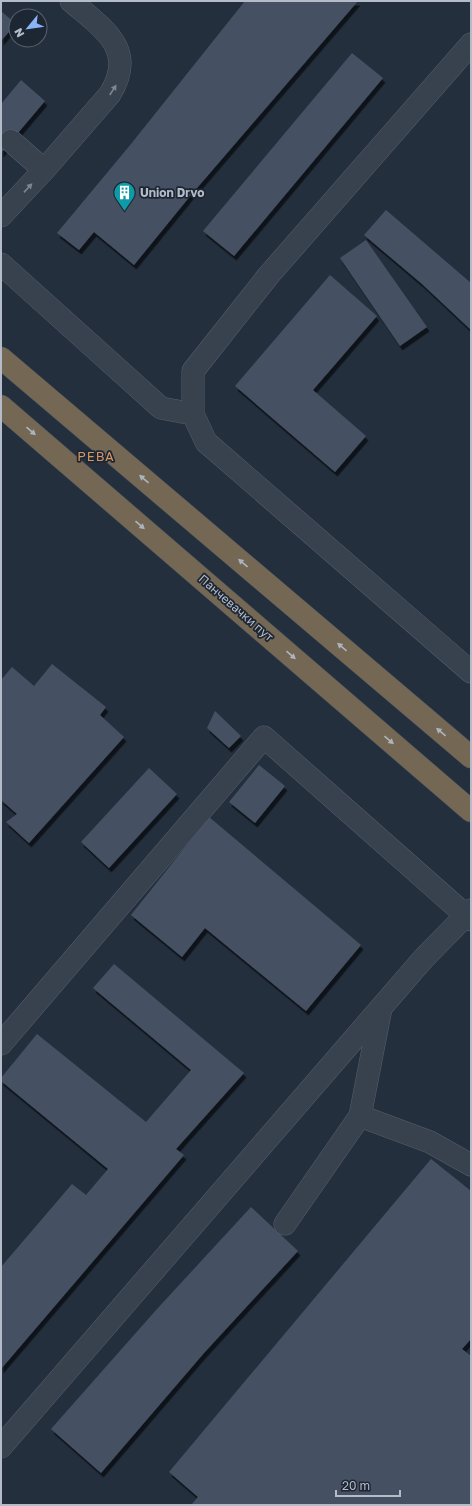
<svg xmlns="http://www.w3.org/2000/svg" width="472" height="1506" font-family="'Golos Text',sans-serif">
<defs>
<filter id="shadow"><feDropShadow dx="2.5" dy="4.5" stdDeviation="0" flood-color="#0009"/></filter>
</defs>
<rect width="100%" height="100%" fill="#242f3e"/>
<path fill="#455162" filter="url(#shadow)" d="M 245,1 L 358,1 L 191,195 L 134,265 L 94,232 L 79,250 L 57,233 L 131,144 Z
M 1,11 L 16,24 L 1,41 Z
M 352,53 L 383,78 L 234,256 L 203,231 Z
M 21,80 L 45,101 L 1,153 L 1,104 Z
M 386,210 L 471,283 L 471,330 L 422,284 L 364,235 Z
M 366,240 L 427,327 L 400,346 L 340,258 Z
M 330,275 L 377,316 L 313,390 L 366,436 L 335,472 L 235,386 Z
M 52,664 L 106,707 L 100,715 L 124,737 L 29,843 L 6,822 L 17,814 L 1,800 L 1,680 L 12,667 L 34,686 Z
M 215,711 L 241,736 L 229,748 L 207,728 Z
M 259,765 L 285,786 L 255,823 L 229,802 Z
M 149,768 L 177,794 L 109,868 L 81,842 Z
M 209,817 L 361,945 L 306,1011 L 205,928 L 182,957 L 131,915 Z
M 114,964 L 244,1073 L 176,1149 L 184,1155 L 1,1369 L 1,1267 L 72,1184 L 86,1195 L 108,1169 L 1,1081 L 1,1078 L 37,1034 L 146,1122 L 191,1070 L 93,988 Z
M 431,1159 L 471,1191 L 471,1339 L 462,1349 L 471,1356 L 471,1505 L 191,1505 L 198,1497 L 169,1472 Z
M 251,1207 L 298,1251 L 204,1353 L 101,1473 L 51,1429 L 157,1309 Z"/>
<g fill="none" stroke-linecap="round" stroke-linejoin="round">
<defs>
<path id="minor" d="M 471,44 L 268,276 L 193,371 L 193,414 L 206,442 L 471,672
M 11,141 L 44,170
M 1,216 L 44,170 L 110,94 C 138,49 102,28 71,1
M 1,264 L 161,408 L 193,414
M 1,1044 L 264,737 L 471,920
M 360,1116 L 430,1142 L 471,1165
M 285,1224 L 360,1116 L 381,1008
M 1,1447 L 424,958 L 471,910"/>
<path id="highway" d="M 1,358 L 471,757
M 1,406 L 471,811"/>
</defs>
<use href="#minor" stroke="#565f6c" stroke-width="23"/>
<use href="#highway" stroke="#434c59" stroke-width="23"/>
<use href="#minor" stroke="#38414e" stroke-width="22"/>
<use href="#highway" stroke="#746855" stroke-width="22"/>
</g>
<defs><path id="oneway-solid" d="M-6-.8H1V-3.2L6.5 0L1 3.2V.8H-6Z"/></defs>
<g fill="#7c8592">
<use href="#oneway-solid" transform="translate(113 90) rotate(-57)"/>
<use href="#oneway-solid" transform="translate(28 188) rotate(-47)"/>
</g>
<g fill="#aeb4bd">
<use href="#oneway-solid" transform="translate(31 431) rotate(41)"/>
<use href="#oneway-solid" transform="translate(144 479) rotate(-140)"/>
<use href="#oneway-solid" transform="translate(140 525) rotate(41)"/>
<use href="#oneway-solid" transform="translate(243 563) rotate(-140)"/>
<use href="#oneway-solid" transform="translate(342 647) rotate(-140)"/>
<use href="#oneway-solid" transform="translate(291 655) rotate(41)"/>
<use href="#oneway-solid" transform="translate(441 732) rotate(-140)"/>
<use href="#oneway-solid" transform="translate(389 740) rotate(41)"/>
</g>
<defs>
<symbol id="building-pin" viewBox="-11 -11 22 30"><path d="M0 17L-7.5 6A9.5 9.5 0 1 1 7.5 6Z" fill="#0f9aa8" stroke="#1d2633"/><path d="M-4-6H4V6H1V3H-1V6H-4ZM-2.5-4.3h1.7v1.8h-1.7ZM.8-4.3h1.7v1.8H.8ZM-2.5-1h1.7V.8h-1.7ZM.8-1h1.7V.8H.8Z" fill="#fff"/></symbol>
</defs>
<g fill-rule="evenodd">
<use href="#building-pin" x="112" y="180" width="25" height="34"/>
</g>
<g text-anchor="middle" stroke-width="3.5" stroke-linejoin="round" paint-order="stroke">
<g font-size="12" font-weight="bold" fill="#b4bcc9" stroke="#1d2633" text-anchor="start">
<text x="140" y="197">Union Drvo</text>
</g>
<g font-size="12" fill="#b4bcc9" stroke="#1d2633">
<text transform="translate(236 608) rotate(41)" y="4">Панчевачки пут</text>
</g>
<g font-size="13" letter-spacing="1" fill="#d59563" stroke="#1d2633">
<text x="96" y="461">РЕВА</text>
</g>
</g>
<rect width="472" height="1506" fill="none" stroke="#b4bcc9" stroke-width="4"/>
<g transform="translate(28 28) rotate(241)"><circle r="19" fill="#1d2633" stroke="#59626f"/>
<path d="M0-3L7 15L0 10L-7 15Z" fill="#8ab4f8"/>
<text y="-6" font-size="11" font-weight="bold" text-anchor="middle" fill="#b4bcc9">N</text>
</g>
<path d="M336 1490v6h64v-6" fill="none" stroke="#b4bcc9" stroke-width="2"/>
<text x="342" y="1490" font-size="12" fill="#b4bcc9" stroke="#1d2633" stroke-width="3" paint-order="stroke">20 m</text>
</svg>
